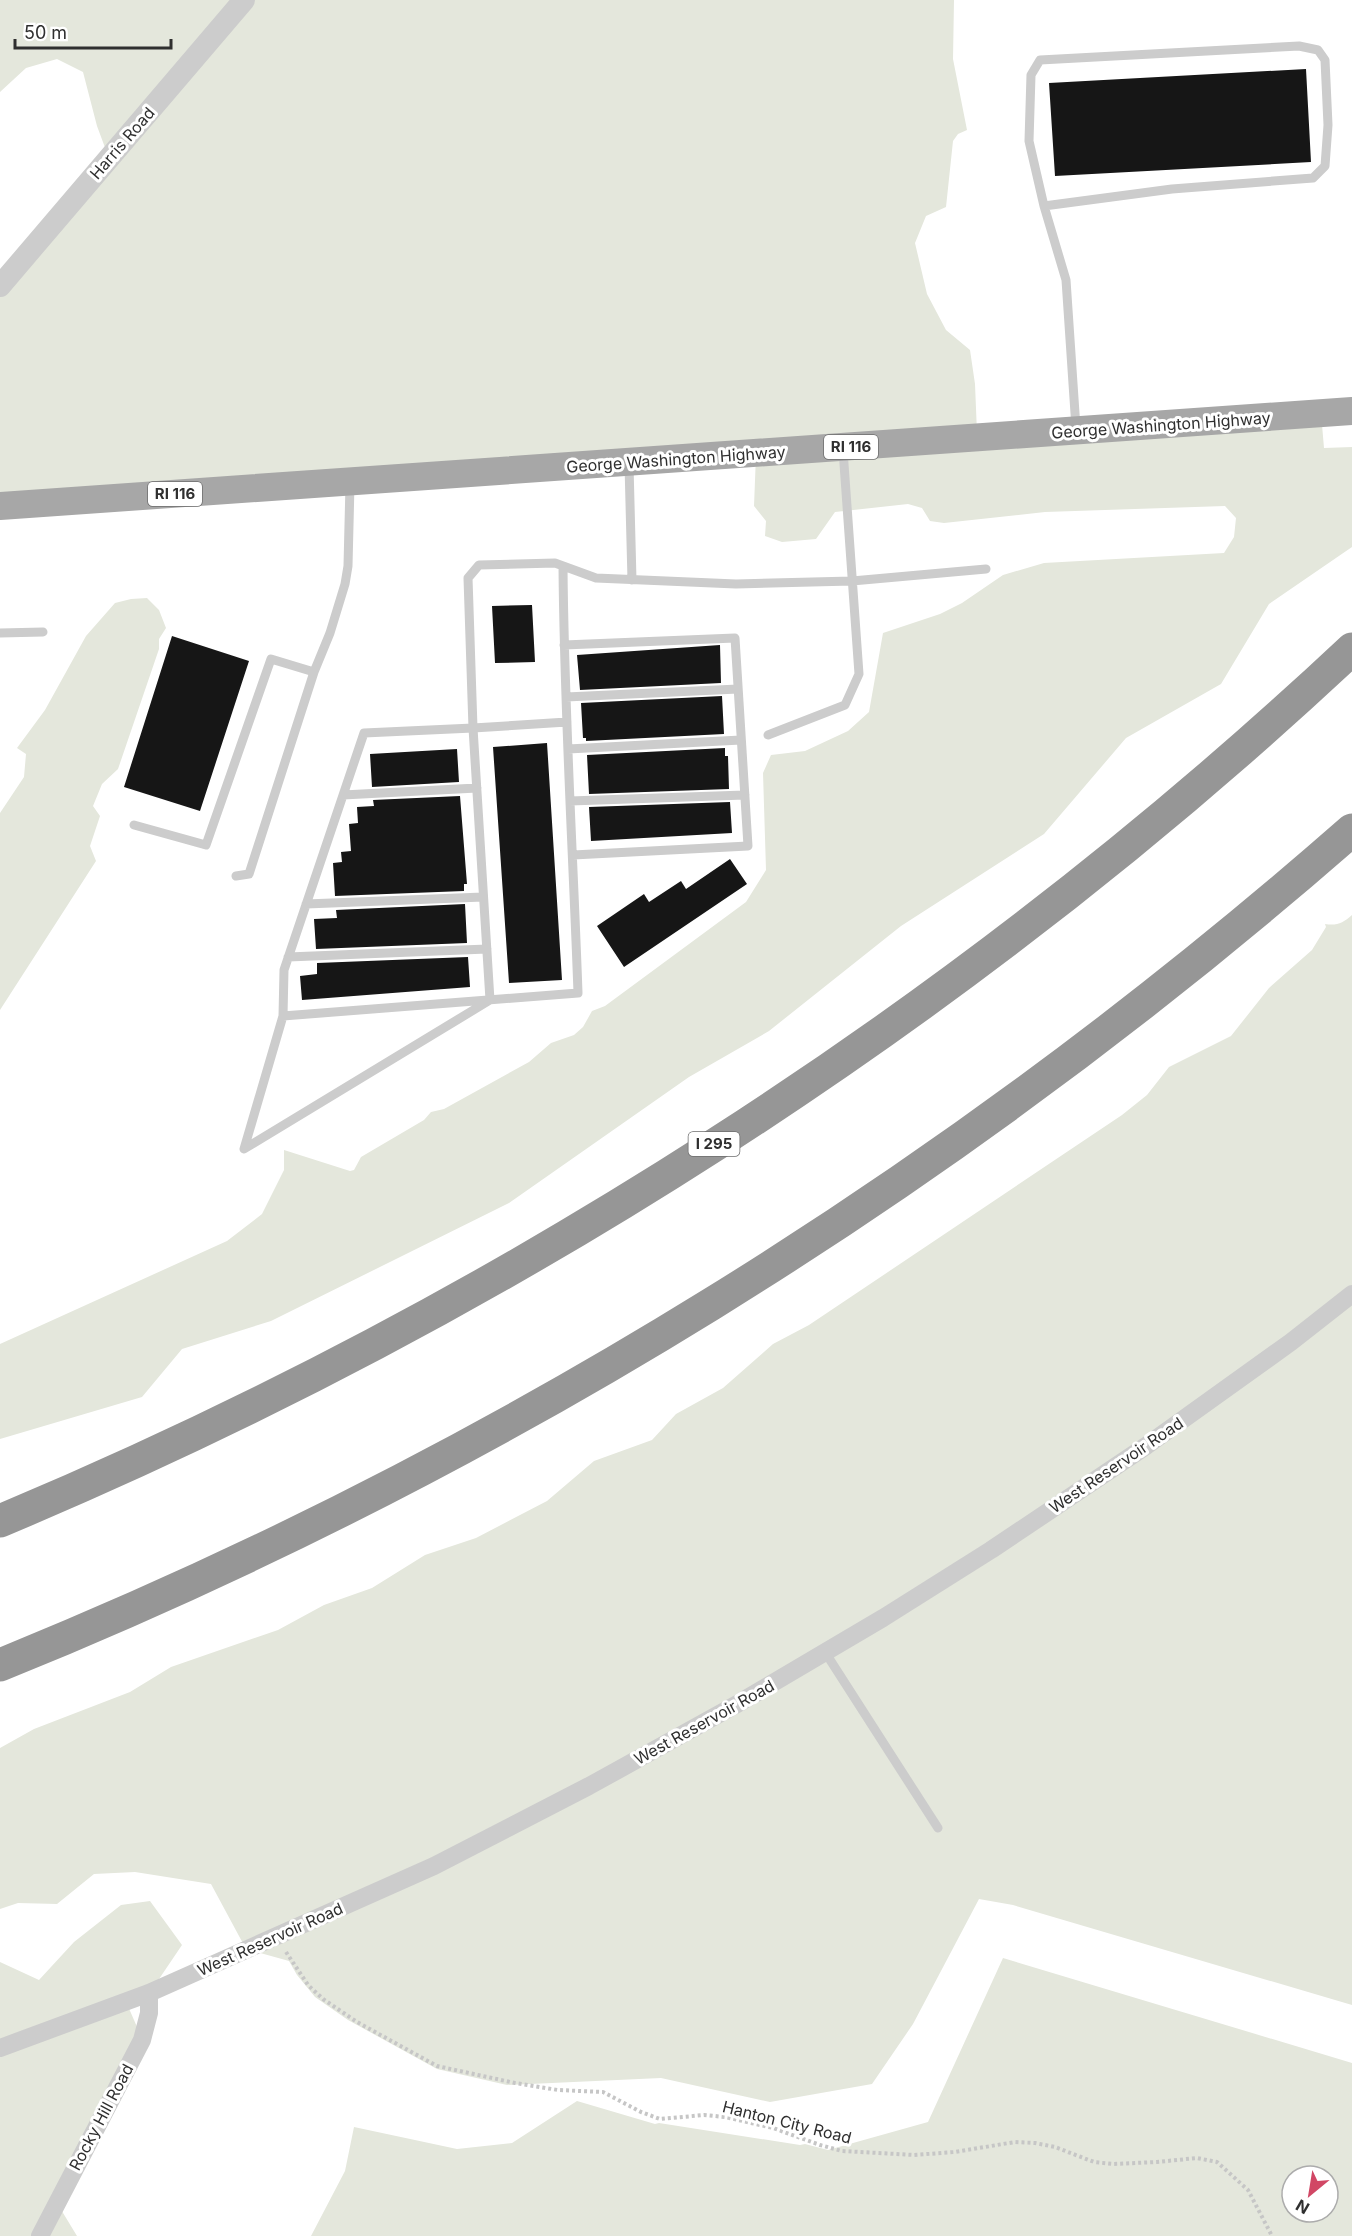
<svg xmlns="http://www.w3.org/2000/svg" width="1352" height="2236" font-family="Inter,sans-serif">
<rect width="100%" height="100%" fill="#fff"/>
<path fill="#e4e7dc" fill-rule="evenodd" d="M 0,0 L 954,0 L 953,59 L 967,130 L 958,134 L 953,141 L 946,207 L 926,216 L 915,243 L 927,294 L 946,330 L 970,350 L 975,384 L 977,433 L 1321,413 L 1324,448 L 1352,447 L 1352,547 L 1269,604 L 1221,684 L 1126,738 L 1044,834 L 901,926 L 769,1031 L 689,1077 L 509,1203 L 271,1321 L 182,1349 L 142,1397 L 0,1439 L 0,1344 L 227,1241 L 262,1214 L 284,1170 L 284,1150 L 350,1171 L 354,1170 L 361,1157 L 424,1120 L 431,1112 L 444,1109 L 529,1062 L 551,1043 L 574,1035 L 583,1027 L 592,1011 L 605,1006 L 746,902 L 766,870 L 763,773 L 771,755 L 805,751 L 848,731 L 869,712 L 883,633 L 940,614 L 962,603 L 1003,575 L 1044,563 L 1224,553 L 1234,537 L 1236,518 L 1225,506 L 1045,512 L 944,523 L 930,521 L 922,508 L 908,504 L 835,512 L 816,539 L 782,542 L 765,536 L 766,521 L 754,506 L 756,455 L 0,504 L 0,291 L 110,161 L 97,126 L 83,72 L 57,59 L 26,68 L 0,92 Z
M 131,599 L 147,598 L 159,610 L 166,628 L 159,639 L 159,649 L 118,769 L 102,784 L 93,806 L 100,816 L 90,846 L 96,861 L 0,1010 L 0,813 L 24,777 L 26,754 L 17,748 L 45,710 L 86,636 L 115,603 Z
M 1352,915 L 1352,2005 L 1013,1905 L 979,1899 L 913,2024 L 872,2084 L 770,2102 L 661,2078 L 507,2085 L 437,2069 L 348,2020 L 315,1997 L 297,1975 L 289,1961 L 246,1949 L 211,1884 L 135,1872 L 94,1874 L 57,1904 L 18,1903 L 0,1909 L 0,1748 L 34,1729 L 130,1692 L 171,1667 L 278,1630 L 324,1605 L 372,1588 L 425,1555 L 476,1538 L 547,1501 L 594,1461 L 652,1440 L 676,1414 L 723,1388 L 773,1344 L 809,1325 L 1122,1115 L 1147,1095 L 1169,1067 L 1231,1036 L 1269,988 L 1312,950 L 1326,927 L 1325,924 C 1337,926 1343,923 1352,915 Z
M 150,1901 L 182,1945 L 157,1982 L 127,2004 L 141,2036 L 57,2203 L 77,2236 L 0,2236 L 0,1962 L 39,1980 L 74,1942 L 121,1905 Z
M 1003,1958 L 1352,2063 L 1352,2236 L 311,2236 L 345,2171 L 354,2127 L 457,2149 L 512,2143 L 577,2101 L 655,2124 L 659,2123 L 800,2145 L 805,2144 L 828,2150 L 928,2122 ZM 1292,2176 L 1328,2176 L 1328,2212 L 1292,2212 Z"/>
<path fill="#161616" d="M 1306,69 L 1311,162 L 1055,176 L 1049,83 Z
M 532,605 L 535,662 L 495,663 L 492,606 Z
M 172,636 L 249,661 L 200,811 L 124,787 Z
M 720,645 L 721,683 L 580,690 L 577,655 Z
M 722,696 L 724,734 L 586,741 L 586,738 L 583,738 L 581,703 Z
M 547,743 L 562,980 L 509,983 L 493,747 Z
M 725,748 L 725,756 L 728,756 L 729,789 L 589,794 L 587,755 Z
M 457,749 L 459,782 L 372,787 L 370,754 Z
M 460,796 L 467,884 L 464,884 L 464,891 L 335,896 L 333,863 L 342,862 L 341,852 L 351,851 L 349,824 L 358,823 L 357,807 L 374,806 L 373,800 Z
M 730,802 L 732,833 L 591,841 L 589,807 Z
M 730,859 L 747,884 L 624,967 L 597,926 L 644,894 L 649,902 L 681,881 L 686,889 Z
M 465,904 L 467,943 L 316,949 L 314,919 L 337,918 L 336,910 Z
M 468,957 L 470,987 L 302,1000 L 300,976 L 317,974 L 317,963 Z"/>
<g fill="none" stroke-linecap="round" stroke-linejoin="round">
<path stroke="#c6c6c6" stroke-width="4" stroke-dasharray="3 3" stroke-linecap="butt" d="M 286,1952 L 308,1985 L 323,1999 L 357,2022 L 437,2066 L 515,2083 L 558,2090 L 603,2092 L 641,2112 L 660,2119 L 704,2115 L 725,2117 L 773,2128 L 820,2145 L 842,2151 L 914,2155 L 955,2152 L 1015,2142 L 1035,2143 L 1055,2147 L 1094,2162 L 1113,2164 L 1157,2162 L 1197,2158 L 1217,2162 L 1248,2190 L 1272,2236"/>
<path stroke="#ccc" stroke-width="9" d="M 1044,206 L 1029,141 L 1031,75 L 1040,60 L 1299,46 L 1318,50 L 1325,60 L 1328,125 L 1325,166 L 1313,178 L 1172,189 L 1044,206 L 1066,280 L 1076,428
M 629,465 L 632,580
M 563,566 C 564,708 573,851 578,993 L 283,1016 L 244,1149 L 490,1000 L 473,728 L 567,722
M 0,633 L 43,632
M 564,645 L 735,638 L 748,846 L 573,855
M 566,697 L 738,689
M 768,735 L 845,705 L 859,674 L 843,450
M 568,749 L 741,740
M 343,795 L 477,788
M 570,801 L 745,795
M 134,825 L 206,845 L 271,659 L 314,672
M 236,876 L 249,874 L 314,672 L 330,633 L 345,584 L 348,566 L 350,484
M 306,904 L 483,897
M 288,957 L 487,949
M 283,1016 L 284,970 L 364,733 L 473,728 L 468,578 L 479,565 L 555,563 L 596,578 L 736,584 L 852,581 L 986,569
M 825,1652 L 938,1828"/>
<path stroke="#ccc" stroke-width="18" d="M 0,2048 L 149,1993 L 434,1866 L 589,1786 L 739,1703 L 883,1618 L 991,1550 L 1146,1446 L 1291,1342 L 1352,1294
M 40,2236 L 142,2040 L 149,2013 L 149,1993"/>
<path stroke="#ccc" stroke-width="22" d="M 0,286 L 244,0"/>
<path stroke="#a7a7a7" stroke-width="28" d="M 0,506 L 1352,411"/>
<path stroke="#969696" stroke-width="33" d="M 0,1521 C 494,1314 961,1016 1352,649
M 0,1665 C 494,1465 952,1181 1352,830"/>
</g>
<g text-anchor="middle" stroke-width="6" stroke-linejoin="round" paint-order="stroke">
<g fill="#fff" stroke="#6d6d6d" stroke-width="1.5">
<rect x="824" y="435" width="54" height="24" rx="4.5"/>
<rect x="148" y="482" width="54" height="24" rx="4.5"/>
<rect x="688.5" y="1132" width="51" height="24" rx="4.5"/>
</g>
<g font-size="15" font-weight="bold" fill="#2f2f2f">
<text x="851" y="452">RI 116</text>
<text x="175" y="499">RI 116</text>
<text x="714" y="1149">I 295</text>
</g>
<g font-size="16" fill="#2f2f2f" stroke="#fff">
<text transform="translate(122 143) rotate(-49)" y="6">Harris Road</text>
<text transform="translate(1161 425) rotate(-4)" y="6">George Washington Highway</text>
<text transform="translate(676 459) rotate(-4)" y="6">George Washington Highway</text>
<text transform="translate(1116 1465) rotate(-34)" y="6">West Reservoir Road</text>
<text transform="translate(704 1722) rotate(-29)" y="6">West Reservoir Road</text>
<text transform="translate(270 1939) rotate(-24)" y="6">West Reservoir Road</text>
<text transform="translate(101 2117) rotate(-62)" y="6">Rocky Hill Road</text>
<text transform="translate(787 2122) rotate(14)" y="6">Hanton City Road</text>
</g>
</g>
<g transform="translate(1310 2194) rotate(210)"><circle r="28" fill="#ffffff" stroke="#acacac" stroke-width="1.5"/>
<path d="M0-4.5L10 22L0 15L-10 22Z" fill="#d14765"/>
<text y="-9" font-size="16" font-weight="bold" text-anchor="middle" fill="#2f2f2f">N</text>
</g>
<path d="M15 39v9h156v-9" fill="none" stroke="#2f2f2f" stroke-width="3"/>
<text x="24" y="39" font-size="18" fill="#2f2f2f" stroke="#ffffff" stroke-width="4.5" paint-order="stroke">50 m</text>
</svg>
